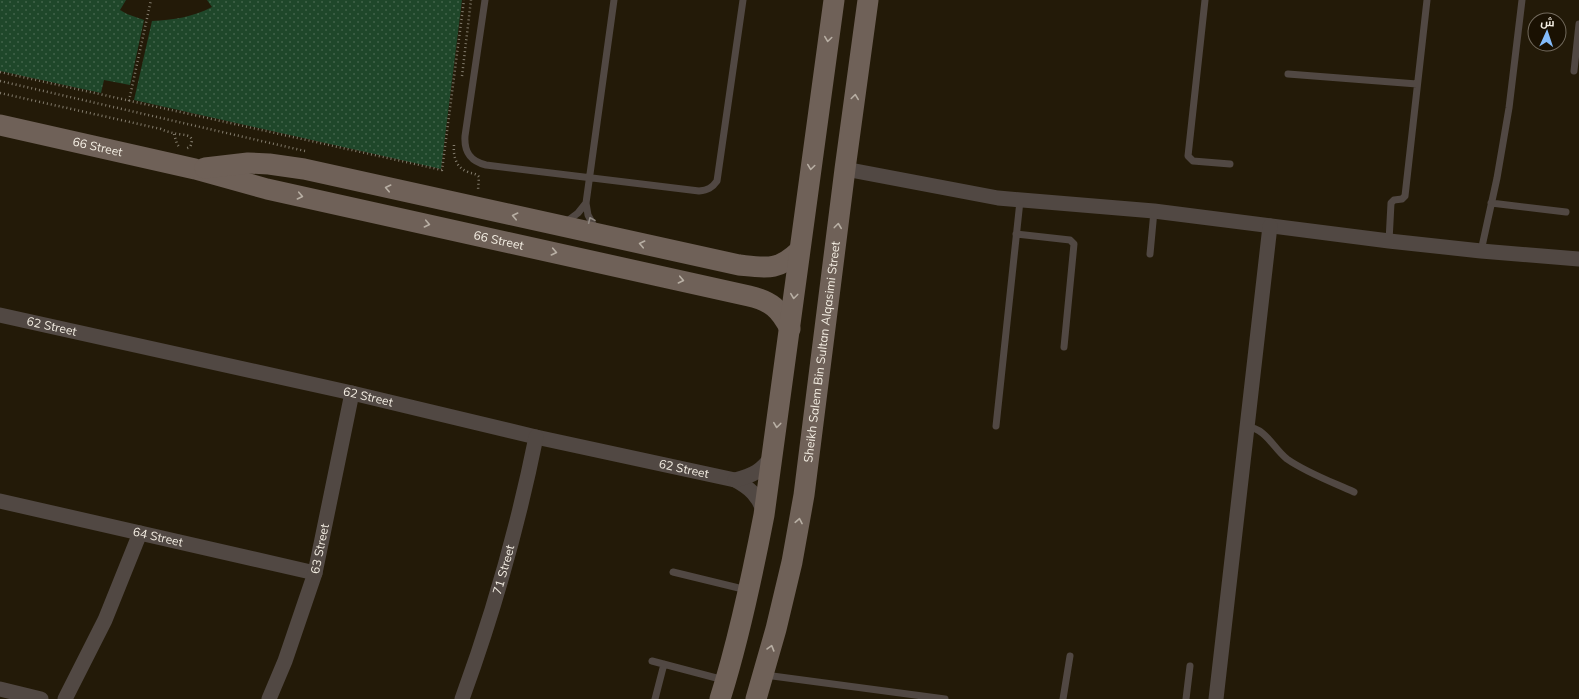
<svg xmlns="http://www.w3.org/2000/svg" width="1579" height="699" font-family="Mulish,Cairo,sans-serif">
<defs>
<pattern id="garden-dots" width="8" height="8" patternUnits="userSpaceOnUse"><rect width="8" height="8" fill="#1f472a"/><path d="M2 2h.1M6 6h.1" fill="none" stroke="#406249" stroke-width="1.8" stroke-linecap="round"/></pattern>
</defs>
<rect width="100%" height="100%" fill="#231a08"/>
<path fill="url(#garden-dots)" d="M 0,0 L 126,0 L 120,10 L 127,14 L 144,20 L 130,85 L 104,80 L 101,93 L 0,71 Z
M 207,0 L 462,0 L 441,169 L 134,100 L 152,21 C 173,20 193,17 212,7 Z"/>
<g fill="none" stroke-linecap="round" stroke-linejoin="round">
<path stroke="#837c6d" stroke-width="2.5" stroke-dasharray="1 3" stroke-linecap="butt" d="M 0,72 L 442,170 L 464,0
M 462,76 L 471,0
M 0,81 L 305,151
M 0,93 L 161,129 C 165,131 169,132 173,133 C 181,136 197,132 190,147 L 185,149
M 129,101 L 151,0
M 174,134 L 177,144 L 180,148
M 454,145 C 453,156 456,168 468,172 C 472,174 476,173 479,177 L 478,190"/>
<path stroke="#514843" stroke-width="7" d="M 485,0 L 465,136 C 464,152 470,161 486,165 L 699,191 C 708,190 712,188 717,181 L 743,0
M 1205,0 L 1188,156 L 1193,161 L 1230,164
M 1574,71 L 1579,24
M 1288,74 L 1417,84
M 1491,203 L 1566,212
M 566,222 L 578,213 L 586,203
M 596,230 L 588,215 L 586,203 L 614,0
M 1016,234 L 1070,240 L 1074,244 L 1064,347
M 1389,241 L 1391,203 L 1394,200 L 1402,199 L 1405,196 L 1427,0
M 1481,251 L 1497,178 L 1509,108 L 1522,0
M 1150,254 L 1154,211
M 996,426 L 1020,201
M 1247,427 C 1266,428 1273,448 1287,459 C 1307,473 1332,482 1354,492
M 673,572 L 747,590
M 652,661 L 724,680
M 765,675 L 945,699
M 655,699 L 664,664
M 1063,699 L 1070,656
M 1186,699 L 1190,666"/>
<g stroke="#514843" stroke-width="15">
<path d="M 845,169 L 998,198 L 1154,211 L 1389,241 L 1481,251 L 1579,259"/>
<path id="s1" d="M 0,315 L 352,393 L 536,437 L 735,480 C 750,488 759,496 764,513"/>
<path d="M 735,480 C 752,476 764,470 772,455"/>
<path id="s2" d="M 0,501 L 315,573"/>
<path d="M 0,689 L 41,699"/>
<path d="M 65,699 L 105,620 L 140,533"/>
<path id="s3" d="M 269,699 L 285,661 L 315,573 L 352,393"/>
<path id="s4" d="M 462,699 C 493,614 518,526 536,437"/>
<path d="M 1216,699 L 1270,226"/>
</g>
<g stroke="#6f6158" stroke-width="21">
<path id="s5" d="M 0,125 L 195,169 L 267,189 L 749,296 C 771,301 780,309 790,329"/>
<path d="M 205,168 L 248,163 L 269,164 L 304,169 L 739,265 C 767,268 778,271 799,251"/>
<path d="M 720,699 C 739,639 752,577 764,515 L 834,0"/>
<path id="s6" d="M 756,699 L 776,629 L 792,562 L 804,495 L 845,169 L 868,0"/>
</g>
</g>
<defs><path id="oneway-chevron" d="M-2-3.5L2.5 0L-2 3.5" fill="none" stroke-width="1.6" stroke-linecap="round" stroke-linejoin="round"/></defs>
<g stroke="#b8afa4">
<use href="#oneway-chevron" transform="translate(828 39) rotate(98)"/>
<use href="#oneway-chevron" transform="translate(855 97) rotate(-82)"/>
<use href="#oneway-chevron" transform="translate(811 167) rotate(98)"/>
<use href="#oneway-chevron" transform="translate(388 188) rotate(-167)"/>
<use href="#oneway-chevron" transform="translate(300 196) rotate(12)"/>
<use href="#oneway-chevron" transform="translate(515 216) rotate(-167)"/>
<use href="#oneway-chevron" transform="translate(427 224) rotate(12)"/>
<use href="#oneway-chevron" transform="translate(838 226) rotate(-83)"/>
<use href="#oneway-chevron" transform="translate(642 244) rotate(-168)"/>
<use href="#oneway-chevron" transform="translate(554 252) rotate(12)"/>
<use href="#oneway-chevron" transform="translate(681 280) rotate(12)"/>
<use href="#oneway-chevron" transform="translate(794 296) rotate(97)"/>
<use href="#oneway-chevron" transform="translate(777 425) rotate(97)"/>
<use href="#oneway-chevron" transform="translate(799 521) rotate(-79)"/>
<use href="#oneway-chevron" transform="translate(771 648) rotate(-74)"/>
</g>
<use stroke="#928a83" href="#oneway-chevron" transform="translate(591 220) rotate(-114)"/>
<g text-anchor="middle" stroke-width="4" stroke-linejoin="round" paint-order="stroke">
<g font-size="12" fill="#f4eee3" stroke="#1a1102">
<text dy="4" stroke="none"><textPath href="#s5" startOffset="100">66 Street</textPath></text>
<text dy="4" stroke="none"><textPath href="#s5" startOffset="512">66 Street</textPath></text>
<text dy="4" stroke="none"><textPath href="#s1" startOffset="53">62 Street</textPath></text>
<text dy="4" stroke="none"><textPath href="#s6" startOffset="354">Sheikh Salem Bin Sultan Alqasimi Street</textPath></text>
<text dy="4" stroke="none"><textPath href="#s1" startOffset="377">62 Street</textPath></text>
<text dy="4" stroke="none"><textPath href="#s1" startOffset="701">62 Street</textPath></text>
<text dy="4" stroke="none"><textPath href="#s2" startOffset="162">64 Street</textPath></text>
<text dy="4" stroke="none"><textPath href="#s3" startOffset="159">63 Street</textPath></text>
<text dy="4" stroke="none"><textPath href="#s4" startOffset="136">71 Street</textPath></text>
</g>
</g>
<g transform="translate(1547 32) rotate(3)"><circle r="19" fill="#1a1102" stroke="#71695c"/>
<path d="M0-3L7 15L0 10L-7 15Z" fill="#84bcfb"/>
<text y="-6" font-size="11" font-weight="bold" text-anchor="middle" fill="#f4eee3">ش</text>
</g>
</svg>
